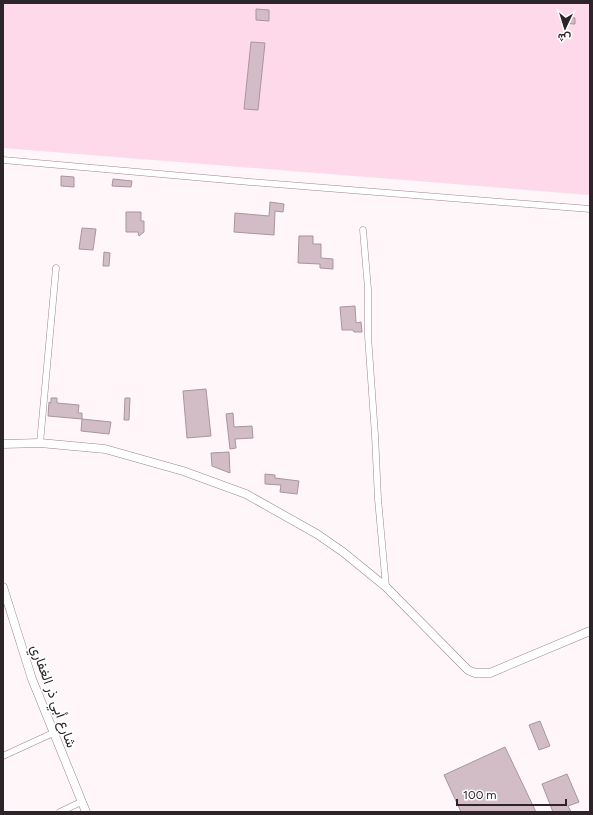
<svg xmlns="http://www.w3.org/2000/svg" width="593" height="815" font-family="Figtree,Vazirmatn,sans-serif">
<rect width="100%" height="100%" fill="#fff6f9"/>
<path fill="#fdd9e9" d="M 3,3 L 590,3 L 590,195 L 3,148 Z"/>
<path fill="#d2bdc6" stroke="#a9959d" d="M 256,9 L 269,10 L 269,21 L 256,20 Z
M 562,17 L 575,18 L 575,24 L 561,23 Z
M 251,42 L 265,43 L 258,110 L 244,109 Z
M 61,176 L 74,177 L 74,187 L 61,186 Z
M 113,179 L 132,181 L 131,187 L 112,186 Z
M 270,202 L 284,204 L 283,212 L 275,211 L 274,235 L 234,232 L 235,213 L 269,216 Z
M 126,212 L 141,212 L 141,221 L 144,221 L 144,232 L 139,236 L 138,232 L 126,232 Z
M 82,228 L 96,229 L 93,250 L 79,249 Z
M 299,236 L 313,236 L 313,244 L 321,244 L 321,258 L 333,259 L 333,269 L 320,268 L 320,264 L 298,263 Z
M 104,252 L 110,253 L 109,266 L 103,266 Z
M 355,306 L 356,323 L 361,322 L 362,332 L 354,332 L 353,330 L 342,330 L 340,307 Z
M 206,389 L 211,436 L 187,438 L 183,391 Z
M 51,398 L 57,398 L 57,403 L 79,405 L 78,413 L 82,413 L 82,419 L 48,416 L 49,402 L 51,403 Z
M 125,398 L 130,398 L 129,420 L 124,420 Z
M 233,413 L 234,427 L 252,426 L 253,438 L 235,439 L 236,448 L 230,449 L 226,414 Z
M 82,419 L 111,422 L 109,434 L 81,431 Z
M 229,452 L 230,473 L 212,466 L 211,453 Z
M 265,474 L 275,475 L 275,478 L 299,481 L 297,494 L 280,492 L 281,485 L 265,484 Z
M 540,721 L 550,746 L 539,750 L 529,725 Z
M 505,747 L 536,812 L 461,812 L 444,775 Z
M 567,774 L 579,802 L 568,806 L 571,812 L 553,812 L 542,784 Z"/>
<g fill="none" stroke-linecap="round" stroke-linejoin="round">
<defs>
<path id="street" d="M 3,160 L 250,182 L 590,209
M 363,230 L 368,289 L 368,336 L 375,435 L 378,499 L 386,587
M 40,443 L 56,268
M 3,756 L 53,733
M 60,812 L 81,802"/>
<path id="secondary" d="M 3,444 L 40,443 L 105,449 L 183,471 L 246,494 L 317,534 L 343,552 L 386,587 L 468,670 L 475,673 L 490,673 L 590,631
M 3,587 L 32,679 L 86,812"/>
</defs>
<use href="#street" stroke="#9a868e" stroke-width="7"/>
<use href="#secondary" stroke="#9a868e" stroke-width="9"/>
<use href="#street" stroke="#fff" stroke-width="6"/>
<use href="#secondary" stroke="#fff" stroke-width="8"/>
</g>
<g text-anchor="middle" stroke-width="3.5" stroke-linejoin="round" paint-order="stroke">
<g font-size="14" fill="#2c2428" stroke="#fff">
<text transform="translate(54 696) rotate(70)" y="5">شارع أبي ذر الغفاري</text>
</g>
</g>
<rect width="593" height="815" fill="none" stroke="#2c2428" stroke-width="8"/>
<g transform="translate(565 28) rotate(184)" stroke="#ffffff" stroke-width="3" paint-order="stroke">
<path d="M0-3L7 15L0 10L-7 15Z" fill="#2c2428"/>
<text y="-6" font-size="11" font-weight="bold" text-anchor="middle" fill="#2c2428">ش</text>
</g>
<path d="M457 799v6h109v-6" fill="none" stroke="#2c2428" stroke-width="2"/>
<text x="463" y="799" font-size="12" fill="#2c2428" stroke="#ffffff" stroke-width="3" paint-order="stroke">100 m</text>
</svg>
